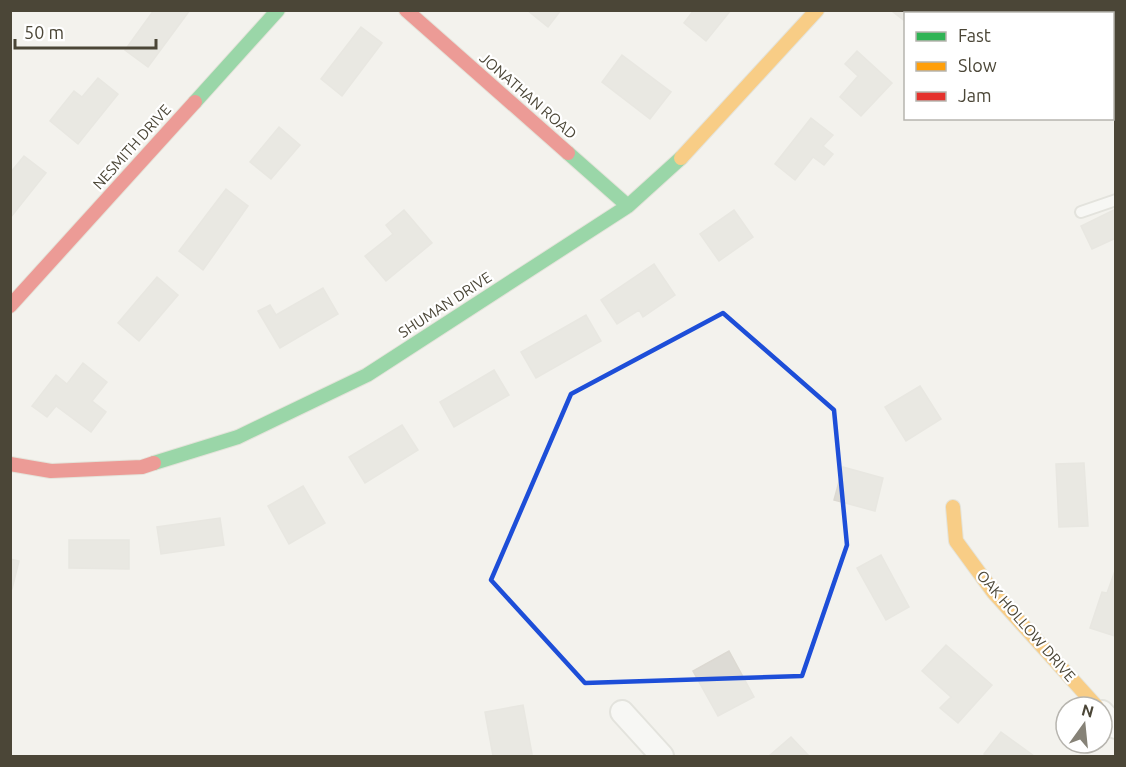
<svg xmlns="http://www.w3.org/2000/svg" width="1126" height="767" font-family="Ubuntu,sans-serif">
<rect width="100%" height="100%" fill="#f3f2ed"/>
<path fill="#dddbd5" stroke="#dcd9d2" stroke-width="1.5" d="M 154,10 L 190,10 L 148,67 L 125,50 Z
M 527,10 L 561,10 L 548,27 Z
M 694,10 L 731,10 L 706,41 L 684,23 Z
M 928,10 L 925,14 L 906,14 L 906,22 L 893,12 Z
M 361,27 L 382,43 L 342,96 L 321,79 Z
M 857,51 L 892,83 L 861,116 L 840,97 L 858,76 L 845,64 Z
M 622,55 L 671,92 L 650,119 L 602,82 Z
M 98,78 L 118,94 L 78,144 L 50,121 L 74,91 L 82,97 Z
M 811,118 L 833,135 L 823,146 L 833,154 L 824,165 L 813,157 L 795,180 L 775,164 Z
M 279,127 L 300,145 L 271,179 L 250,162 Z
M 24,156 L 46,173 L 10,218 L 10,173 Z
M 226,189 L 248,206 L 203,270 L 179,251 Z
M 1116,209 L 1116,238 L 1092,249 L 1081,226 Z
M 404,210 L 432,243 L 386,281 L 365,256 L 393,234 L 386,225 Z
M 734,210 L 753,237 L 719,261 L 700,234 Z
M 654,264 L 675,295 L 643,317 L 639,310 L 617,324 L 601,300 Z
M 157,277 L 178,295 L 139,341 L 118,323 Z
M 323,288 L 338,314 L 280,348 L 258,311 L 270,305 L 276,315 Z
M 586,315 L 601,341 L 536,378 L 521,352 Z
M 83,363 L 107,382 L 92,401 L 106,412 L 91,432 L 56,406 L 47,417 L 32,406 L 56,375 L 67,384 Z
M 494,370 L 509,395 L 454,427 L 440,402 Z
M 920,386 L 941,419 L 906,441 L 885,407 Z
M 402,425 L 418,450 L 365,483 L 349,457 Z
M 1084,463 L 1088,526 L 1059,527 L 1056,464 Z
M 843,467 L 883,478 L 875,511 L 834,500 Z
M 303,486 L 325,523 L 289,544 L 268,506 Z
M 220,518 L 224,545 L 161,554 L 157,527 Z
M 69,540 L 129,540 L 129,569 L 69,568 Z
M 881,555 L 909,607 L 886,620 L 857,568 Z
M 10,559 L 19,561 L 12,589 L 10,589 Z
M 1116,568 L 1116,634 L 1115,636 L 1090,628 L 1102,592 L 1107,593 Z
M 946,645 L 992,685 L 958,723 L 940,708 L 951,697 L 922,671 Z
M 729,651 L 754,697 L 718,716 L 693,671 Z
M 523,705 L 532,754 L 493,756 L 485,712 Z
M 1001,732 L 1034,756 L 988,756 L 984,754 Z
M 791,737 L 809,756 L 769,756 Z"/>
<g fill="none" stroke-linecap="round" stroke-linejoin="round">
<defs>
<path id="lane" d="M 1081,212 L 1116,200"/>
<path id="street" d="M 622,712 L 662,756
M 1102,712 L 1116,727"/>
<path id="fast" d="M 195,102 L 278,10
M 568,153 L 628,206
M 154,463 L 238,437 L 367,375 L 628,206 L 681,158"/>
<path id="slow" d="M 681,158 L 817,10
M 953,507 L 956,541 L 994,593 L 1097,707"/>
<path id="jam" d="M 406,10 L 568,153
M 10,306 L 195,102
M 10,464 L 51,471 L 142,467 L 154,463"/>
</defs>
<use href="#lane" stroke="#d1d0ca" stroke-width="14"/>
<use href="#street" stroke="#d1d0ca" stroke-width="26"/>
<use href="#fast" stroke="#d3d1c3" stroke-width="16"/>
<use href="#slow" stroke="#d3d1c3" stroke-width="16"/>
<use href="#jam" stroke="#d3d1c3" stroke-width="16"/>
<use href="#lane" stroke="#fdfdfc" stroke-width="10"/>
<use href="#street" stroke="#fdfdfc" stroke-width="22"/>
<use href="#fast" stroke="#30b455" stroke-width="14"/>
<use href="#slow" stroke="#ff9f0a" stroke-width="14"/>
<use href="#jam" stroke="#e5322d" stroke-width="14"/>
</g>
<path d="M0 0H1126V767H0ZM 723,313 L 834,410 L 847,545 L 802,676 L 585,683 L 491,580 L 571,394 Z" fill="#f3f2ed" fill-opacity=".55" fill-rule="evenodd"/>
<path fill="none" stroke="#1d4ed8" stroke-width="4.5" stroke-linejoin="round" d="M 723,313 L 834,410 L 847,545 L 802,676 L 585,683 L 491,580 L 571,394 Z"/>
<g text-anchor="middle" stroke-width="4.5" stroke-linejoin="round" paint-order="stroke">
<g font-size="15" fill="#4b4637" stroke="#fff">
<text transform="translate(528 96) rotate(41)" y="5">JONATHAN ROAD</text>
<text transform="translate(132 147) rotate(-48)" y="5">NESMITH DRIVE</text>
<text transform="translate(445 305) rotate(-33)" y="5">SHUMAN DRIVE</text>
<text transform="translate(1026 626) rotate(49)" y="5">OAK HOLLOW DRIVE</text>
</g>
</g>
<rect width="1126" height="767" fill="none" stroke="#4b4637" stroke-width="24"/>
<rect x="904" y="12" width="210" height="108" fill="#ffffff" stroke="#b7b5af" stroke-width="1.5"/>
<rect x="916" y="32" width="30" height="9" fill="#30b455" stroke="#b7b5af" stroke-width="1.5"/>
<text x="958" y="42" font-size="18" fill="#4b4637">Fast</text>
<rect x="916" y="62" width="30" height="9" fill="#ff9f0a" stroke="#b7b5af" stroke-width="1.5"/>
<text x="958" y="72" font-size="18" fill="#4b4637">Slow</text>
<rect x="916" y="92" width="30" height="9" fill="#e5322d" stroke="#b7b5af" stroke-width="1.5"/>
<text x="958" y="102" font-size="18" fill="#4b4637">Jam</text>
<g transform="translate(1084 725) rotate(15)"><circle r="28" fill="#ffffff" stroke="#b7b5af" stroke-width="1.5"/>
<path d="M0-4.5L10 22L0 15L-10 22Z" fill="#868277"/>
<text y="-9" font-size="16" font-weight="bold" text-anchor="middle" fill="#4b4637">N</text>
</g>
<path d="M15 39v9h141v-9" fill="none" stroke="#4b4637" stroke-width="3"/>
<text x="24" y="39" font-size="18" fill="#4b4637" stroke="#ffffff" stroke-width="4.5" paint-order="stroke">50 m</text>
</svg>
